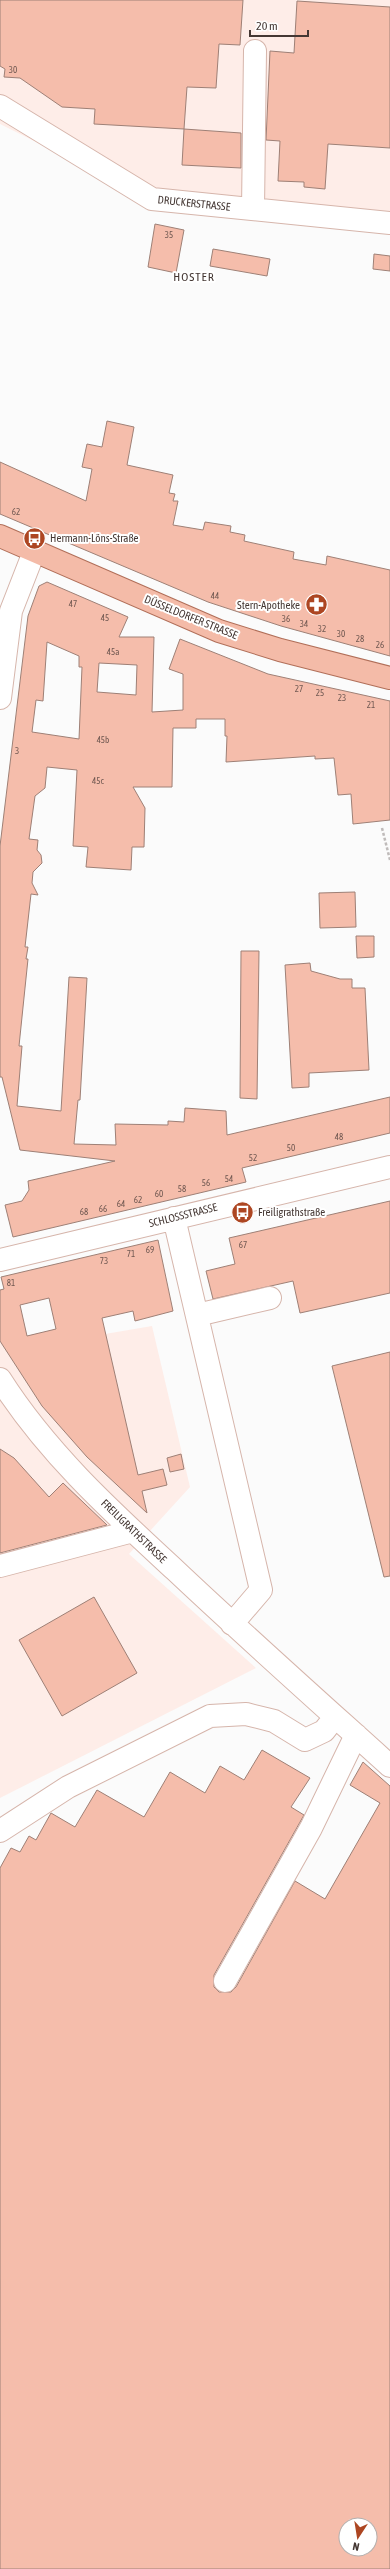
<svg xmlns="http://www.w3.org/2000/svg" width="390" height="2569" font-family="'Asap Condensed',sans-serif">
<rect width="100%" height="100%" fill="#fbfbfb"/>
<path fill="#feede8" d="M 0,0 L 390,0 L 390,230 L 164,206 L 0,124 Z
M 82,1323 L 105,1334 L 152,1326 L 190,1487 L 129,1554 L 256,1668 L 0,1798 L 0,1342 Z"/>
<path fill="#f5bdab" stroke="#9e8076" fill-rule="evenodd" d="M 0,0 L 243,0 L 240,45 L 219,44 L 216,88 L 187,87 L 184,129 L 94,124 L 95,109 L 62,107 L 20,78 L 4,77 L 5,69 L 0,66 Z
M 297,1 L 390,7 L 390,148 L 328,144 L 325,189 L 304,187 L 304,182 L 278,181 L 280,141 L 266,140 L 270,51 L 294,53 Z
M 184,129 L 241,133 L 241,168 L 182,165 Z
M 155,224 L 184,230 L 176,273 L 148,267 Z
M 213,249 L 270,259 L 267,276 L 210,266 Z
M 374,254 L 390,256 L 390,271 L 373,269 Z
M 107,421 L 134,427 L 127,465 L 173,475 L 169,493 L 175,494 L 173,501 L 178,501 L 173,525 L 203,530 L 205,522 L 231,526 L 230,532 L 245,535 L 244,541 L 294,552 L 293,559 L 326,565 L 327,556 L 390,570 L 390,656 L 281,626 L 208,602 L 0,514 L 0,462 L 86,501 L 92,469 L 82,467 L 87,444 L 102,447 Z
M 47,582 L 128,617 L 119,637 L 154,637 L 152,712 L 183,710 L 183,674 L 169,669 L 180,639 L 268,674 L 390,701 L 390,820 L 353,824 L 351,794 L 338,795 L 334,758 L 315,759 L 315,756 L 226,762 L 227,736 L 225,736 L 225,719 L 196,719 L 196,728 L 173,728 L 172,787 L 133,787 L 145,808 L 144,847 L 132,847 L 131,870 L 86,867 L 88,847 L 73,846 L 77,770 L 47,767 L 45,788 L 35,796 L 29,839 L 38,840 L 37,850 L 41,855 L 42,863 L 33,872 L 32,883 L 38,895 L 31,894 L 25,947 L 28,947 L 26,959 L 28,959 L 19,1046 L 22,1046 L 17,1106 L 61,1111 L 69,977 L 87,978 L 80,1100 L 78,1100 L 74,1144 L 116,1145 L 115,1124 L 168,1125 L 168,1121 L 184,1122 L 185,1108 L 226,1111 L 227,1135 L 390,1097 L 390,1133 L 242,1168 L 246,1182 L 13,1237 L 5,1205 L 22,1201 L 29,1190 L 28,1181 L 115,1161 L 20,1150 L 2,1077 L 0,1077 L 0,846 L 28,616 L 39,586 ZM 47,642 L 79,656 L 79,667 L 82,667 L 79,739 L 32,732 L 36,700 L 43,701 ZM 99,663 L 137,665 L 136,695 L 97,692 Z
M 355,892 L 356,927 L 320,928 L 319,893 Z
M 356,936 L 374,936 L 374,957 L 357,958 Z
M 241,951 L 259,951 L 257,1099 L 240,1098 Z
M 310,963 L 311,971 L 340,979 L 352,979 L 352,988 L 365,988 L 369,1070 L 309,1073 L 309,1087 L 292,1088 L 285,965 Z
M 390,1201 L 390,1293 L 300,1313 L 293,1281 L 213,1299 L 206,1271 L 235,1264 L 229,1238 Z
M 158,1240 L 173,1311 L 135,1321 L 133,1311 L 102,1318 L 138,1475 L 163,1469 L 167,1485 L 142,1491 L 147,1513 L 87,1457 L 42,1406 L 0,1341 L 0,1290 L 4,1289 L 1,1277 ZM 49,1298 L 56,1329 L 27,1336 L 20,1305 Z
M 390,1352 L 390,1576 L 384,1577 L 332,1366 Z
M 0,1449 L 14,1458 L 49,1497 L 63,1483 L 107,1525 L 0,1553 Z
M 181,1454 L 184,1469 L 170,1472 L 167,1458 Z
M 94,1597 L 137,1673 L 62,1716 L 19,1640 Z
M 262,1750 L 310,1778 L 291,1807 L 304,1815 L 214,1975 L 214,1987 L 219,1992 L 231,1992 L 236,1987 L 295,1881 L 325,1899 L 380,1803 L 350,1785 L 363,1762 L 390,1786 L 390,2569 L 0,2569 L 0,1868 L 11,1848 L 20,1852 L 29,1836 L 36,1840 L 51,1813 L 75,1827 L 97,1790 L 144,1817 L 170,1772 L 205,1793 L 220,1766 L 244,1780 ZM 346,2525 L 370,2525 L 370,2549 L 346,2549 Z"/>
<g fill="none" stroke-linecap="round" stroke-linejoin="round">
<defs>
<path id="minor" d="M 0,106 L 152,199 L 390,223
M 253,209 L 255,51
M 0,698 L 11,611 L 34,552
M 174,1218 L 261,1590 L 232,1624
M 0,1260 L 390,1167
M 197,1315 L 270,1298
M 0,1379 C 47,1453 111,1511 175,1570 C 246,1637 318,1701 390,1766
M 0,1566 L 133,1531
M 0,1831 L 68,1787 L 210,1716 L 246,1714 L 274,1721 L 305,1740 L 324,1731 L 335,1717
M 225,1981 L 311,1828 L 356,1735"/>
<path id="major" d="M 0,536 L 219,631 L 280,650 L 390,678"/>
</defs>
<use href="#minor" stroke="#d6b5ab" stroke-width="24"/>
<use href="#major" stroke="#b16f59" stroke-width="24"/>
<path stroke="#bfbbba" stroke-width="2.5" stroke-dasharray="3 2" stroke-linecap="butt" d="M 382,828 L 390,860"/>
<use href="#minor" stroke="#fff" stroke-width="22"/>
<use href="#major" stroke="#f4bba8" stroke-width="22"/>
</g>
<defs>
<symbol id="bus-disc" viewBox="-11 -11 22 22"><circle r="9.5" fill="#ad4622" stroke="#fff"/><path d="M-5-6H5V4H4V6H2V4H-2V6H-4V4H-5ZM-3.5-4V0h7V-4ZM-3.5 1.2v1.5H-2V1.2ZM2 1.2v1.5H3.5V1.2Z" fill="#fff"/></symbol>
<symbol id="pharmacy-disc" viewBox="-11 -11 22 22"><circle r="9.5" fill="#ad4622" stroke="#fff"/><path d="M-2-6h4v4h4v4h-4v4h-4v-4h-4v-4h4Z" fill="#fff"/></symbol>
</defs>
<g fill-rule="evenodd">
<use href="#bus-disc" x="22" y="526" width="25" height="25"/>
<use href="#pharmacy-disc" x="304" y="592" width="25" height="25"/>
<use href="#bus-disc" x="230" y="1200" width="25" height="25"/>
</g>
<g text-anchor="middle" stroke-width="4" stroke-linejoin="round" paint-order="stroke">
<g font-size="9" fill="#705851">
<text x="13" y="73">30</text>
<text x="169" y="238">35</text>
<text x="16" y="515">62</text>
<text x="215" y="599">44</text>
<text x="73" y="607">47</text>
<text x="105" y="621">45</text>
<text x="286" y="622">36</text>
<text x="304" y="627">34</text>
<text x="322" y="632">32</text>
<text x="341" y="637">30</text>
<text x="360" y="642">28</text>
<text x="380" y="648">26</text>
<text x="113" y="655">45a</text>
<text x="299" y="692">27</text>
<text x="320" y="696">25</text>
<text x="342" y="701">23</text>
<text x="371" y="708">21</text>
<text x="103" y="743">45b</text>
<text x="17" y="754">3</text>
<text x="98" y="784">45c</text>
<text x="339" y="1140">48</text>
<text x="291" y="1151">50</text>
<text x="253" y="1161">52</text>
<text x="229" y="1182">54</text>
<text x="206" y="1186">56</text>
<text x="182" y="1192">58</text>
<text x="159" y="1197">60</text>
<text x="138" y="1203">62</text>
<text x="121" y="1207">64</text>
<text x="103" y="1212">66</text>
<text x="84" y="1215">68</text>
<text x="243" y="1248">67</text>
<text x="150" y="1253">69</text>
<text x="131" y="1257">71</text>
<text x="104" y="1264">73</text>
<text x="11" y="1286">81</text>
</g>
<g font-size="11" fill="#443733" stroke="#fff">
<text transform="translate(194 203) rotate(6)" y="4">DRUCKERSTRASSE</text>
<text transform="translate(191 617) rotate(22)" y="4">DÜSSELDORFER STRASSE</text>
<text transform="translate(183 1215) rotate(-14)" y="4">SCHLOSSSTRASSE</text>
<text transform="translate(134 1531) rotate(44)" y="4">FREILIGRATHSTRASSE</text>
</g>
<g font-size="11" fill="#443733" stroke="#fff" text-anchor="start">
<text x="50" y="542">Hermann-Löns-Straße</text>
<text x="300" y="609" text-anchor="end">Stern-Apotheke</text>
<text x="258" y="1216">Freiligrathstraße</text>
</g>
<g font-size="12" letter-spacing="1" fill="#443733" stroke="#fff">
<text x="194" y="281">HOSTER</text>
</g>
</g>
<g transform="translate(358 2537) rotate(192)"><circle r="19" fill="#ffffff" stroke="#b4afad"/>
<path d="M0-3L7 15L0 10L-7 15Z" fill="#ad4622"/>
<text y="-6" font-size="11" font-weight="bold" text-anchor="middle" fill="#443733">N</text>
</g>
<path d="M250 30v6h58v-6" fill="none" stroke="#443733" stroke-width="2"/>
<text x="256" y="30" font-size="12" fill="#443733" stroke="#ffffff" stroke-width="3" paint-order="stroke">20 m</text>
</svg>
